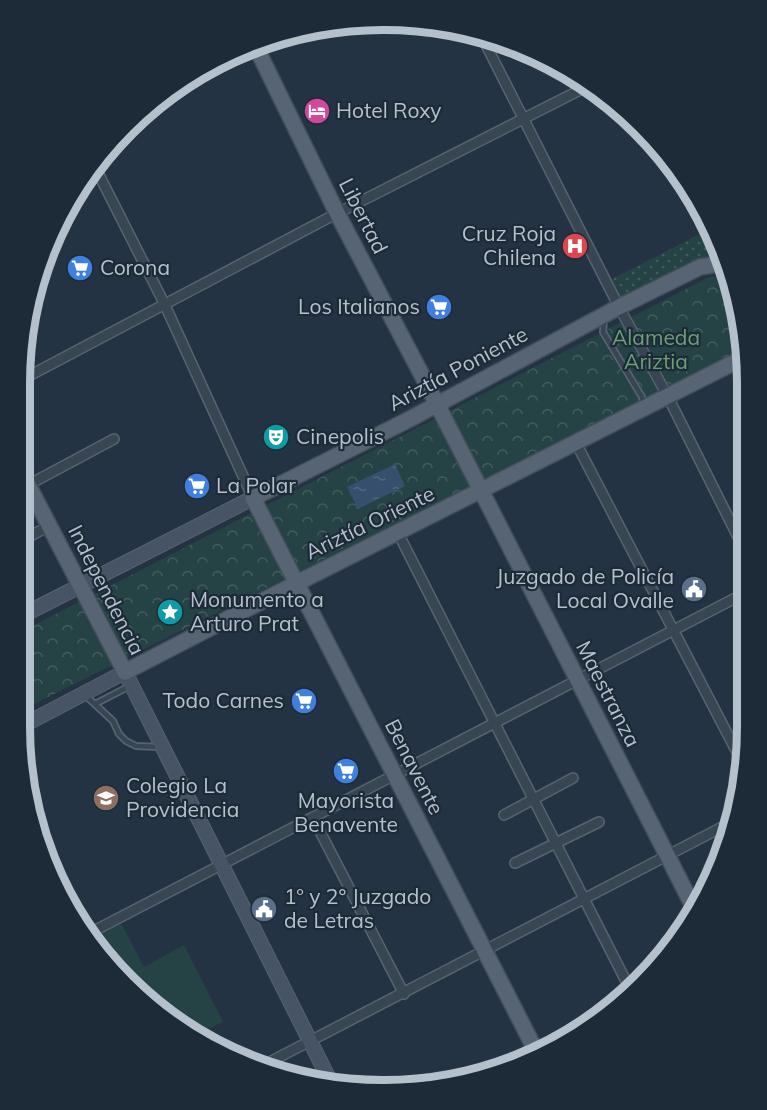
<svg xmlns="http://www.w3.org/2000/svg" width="767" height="1110" font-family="Mulish,sans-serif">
<defs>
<pattern id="grass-dots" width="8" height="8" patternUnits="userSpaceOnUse" patternTransform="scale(1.5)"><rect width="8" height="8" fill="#254344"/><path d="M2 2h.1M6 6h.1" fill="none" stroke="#425c5e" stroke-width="1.8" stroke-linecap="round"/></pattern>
<pattern id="forest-crowns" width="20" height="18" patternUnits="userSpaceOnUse" patternTransform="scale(1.5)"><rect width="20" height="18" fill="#254344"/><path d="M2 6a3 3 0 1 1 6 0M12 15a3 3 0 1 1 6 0" fill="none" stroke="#425c5e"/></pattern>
<pattern id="water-ripples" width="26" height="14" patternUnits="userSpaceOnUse" patternTransform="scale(1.5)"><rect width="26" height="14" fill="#364f6c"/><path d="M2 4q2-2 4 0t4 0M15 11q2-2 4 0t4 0" fill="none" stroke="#516780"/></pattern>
</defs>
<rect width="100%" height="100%" fill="#233344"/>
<path fill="url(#grass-dots)" d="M 712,228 L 720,251 L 621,298 L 612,279 Z"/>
<path fill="url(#forest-crowns)" d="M 728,275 L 741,313 L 741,351 L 20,711 L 21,632 L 709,277 Z"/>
<path fill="#254344" d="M 121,923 L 144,967 L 184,945 L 223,1022 L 198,1034 L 144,1000 L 92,939 Z"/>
<path fill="url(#water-ripples)" d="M 395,464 L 405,486 L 358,509 L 347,487 Z"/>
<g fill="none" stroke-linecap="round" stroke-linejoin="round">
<defs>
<path id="lane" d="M 604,320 L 603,332 L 642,397 L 643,402 L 646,403
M 86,696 L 113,721 L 119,734 L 126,741 L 136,746 L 160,747
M 95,704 L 126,688 L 127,683"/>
<path id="street" d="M 483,39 L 619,307 L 668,397 L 745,551
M 95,167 L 164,303 L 253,498
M 25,378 L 330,217 L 584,88
M 576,443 L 741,760
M 28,485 L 114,439
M 398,533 L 631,991
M 23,540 L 49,526
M 504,815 L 573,778
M 313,818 L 404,994
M 515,863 L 599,822
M 86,935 L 745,593
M 590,1016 L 610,1006
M 260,1067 L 728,824"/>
<path id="secondary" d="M 21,616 L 253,498
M 20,727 L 125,672 L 333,1087"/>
<path id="primary" d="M 255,45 L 337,213 L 437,404 L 693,906
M 24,477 L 125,672 L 297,583 L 741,359
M 538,1055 L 253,498 L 408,420 L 619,307 L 700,267 L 724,263"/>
</defs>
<use href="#lane" stroke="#566370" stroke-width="8"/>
<use href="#street" stroke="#566370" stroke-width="12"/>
<use href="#secondary" stroke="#566370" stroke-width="16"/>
<use href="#primary" stroke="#424e5c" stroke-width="18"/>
<use href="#lane" stroke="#384553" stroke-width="4.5"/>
<use href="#street" stroke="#384553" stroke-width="9"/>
<use href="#secondary" stroke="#465466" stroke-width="14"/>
<use href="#primary" stroke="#566473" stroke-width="15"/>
</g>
<defs>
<symbol id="hotel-disc" viewBox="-11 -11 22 22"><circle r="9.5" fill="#d1479c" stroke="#1d2a38"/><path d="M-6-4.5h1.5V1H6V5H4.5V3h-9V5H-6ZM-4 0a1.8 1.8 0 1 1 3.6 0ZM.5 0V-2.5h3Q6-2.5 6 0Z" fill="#fff"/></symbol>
<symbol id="hospital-disc" viewBox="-11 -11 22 22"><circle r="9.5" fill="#e0444e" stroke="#1d2a38"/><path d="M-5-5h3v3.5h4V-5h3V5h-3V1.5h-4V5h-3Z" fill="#fff"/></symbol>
<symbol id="supermarket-disc" viewBox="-11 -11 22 22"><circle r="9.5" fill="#3f7fe0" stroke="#1d2a38"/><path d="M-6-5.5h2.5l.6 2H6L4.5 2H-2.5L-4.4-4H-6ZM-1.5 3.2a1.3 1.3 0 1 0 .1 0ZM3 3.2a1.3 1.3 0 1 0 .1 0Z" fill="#fff"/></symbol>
<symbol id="theatre-disc" viewBox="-11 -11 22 22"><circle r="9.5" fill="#0f9aa8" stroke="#1d2a38"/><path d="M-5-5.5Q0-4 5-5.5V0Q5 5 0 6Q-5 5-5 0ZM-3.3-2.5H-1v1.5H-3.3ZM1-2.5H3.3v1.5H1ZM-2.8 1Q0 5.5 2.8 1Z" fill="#fff"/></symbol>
<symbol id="civic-disc" viewBox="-11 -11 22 22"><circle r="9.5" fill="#5c6f8a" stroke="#1d2a38"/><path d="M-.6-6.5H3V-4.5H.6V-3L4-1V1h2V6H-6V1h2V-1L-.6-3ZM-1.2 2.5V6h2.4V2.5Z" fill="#fff"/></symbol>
<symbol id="sight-disc" viewBox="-11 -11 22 22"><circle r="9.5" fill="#0f9aa8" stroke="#1d2a38"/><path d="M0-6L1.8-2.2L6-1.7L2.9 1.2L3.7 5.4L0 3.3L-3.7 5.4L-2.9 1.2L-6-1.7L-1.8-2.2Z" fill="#fff"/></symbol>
<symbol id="school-disc" viewBox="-11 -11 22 22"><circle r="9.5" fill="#8d6e63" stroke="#1d2a38"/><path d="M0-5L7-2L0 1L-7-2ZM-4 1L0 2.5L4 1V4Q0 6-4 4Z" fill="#fff"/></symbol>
</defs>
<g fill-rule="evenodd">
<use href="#hotel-disc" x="302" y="96" width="30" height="30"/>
<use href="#hospital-disc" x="560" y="231" width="30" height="30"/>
<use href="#supermarket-disc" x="65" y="253" width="30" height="30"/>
<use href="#supermarket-disc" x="424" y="292" width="30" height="30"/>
<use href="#theatre-disc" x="261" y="422" width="30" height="30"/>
<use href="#supermarket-disc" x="182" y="471" width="30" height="30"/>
<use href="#civic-disc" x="679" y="574" width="30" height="30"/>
<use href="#sight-disc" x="155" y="597" width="30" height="30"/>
<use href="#supermarket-disc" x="289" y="686" width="30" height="30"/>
<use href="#supermarket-disc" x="331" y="756" width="30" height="30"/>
<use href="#school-disc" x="91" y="783" width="30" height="30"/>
<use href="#civic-disc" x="249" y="894" width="30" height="30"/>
</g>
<g text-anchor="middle" stroke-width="4.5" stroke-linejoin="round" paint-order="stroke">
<g font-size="21" fill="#b5c0cd" stroke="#1d2a38" text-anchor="start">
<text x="336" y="118">Hotel Roxy</text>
<text x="556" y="241" text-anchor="end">Cruz Roja<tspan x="556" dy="24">Chilena</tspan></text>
<text x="100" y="275">Corona</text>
<text x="420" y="314" text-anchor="end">Los Italianos</text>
<text x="296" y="444">Cinepolis</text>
<text x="216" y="493">La Polar</text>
<text x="674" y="584" text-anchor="end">Juzgado de Policía<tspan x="674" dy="24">Local Ovalle</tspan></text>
<text x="190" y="607">Monumento a<tspan x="190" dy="24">Arturo Prat</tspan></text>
<text x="284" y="708" text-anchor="end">Todo Carnes</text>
<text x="126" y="793">Colegio La<tspan x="126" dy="24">Providencia</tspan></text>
<text x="346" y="808" text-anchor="middle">Mayorista<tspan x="346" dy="24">Benavente</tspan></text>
<text x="284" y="904">1º y 2° Juzgado<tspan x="284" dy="24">de Letras</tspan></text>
</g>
<g font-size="21" fill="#b5c0cd" stroke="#1d2a38">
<text transform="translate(363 216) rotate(63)" y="7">Libertad</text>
<text transform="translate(458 369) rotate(-28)" y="7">Ariztía Poniente</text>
<text transform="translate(370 523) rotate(-26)" y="7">Ariztía Oriente</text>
<text transform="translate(106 590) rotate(63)" y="7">Independencia</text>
<text transform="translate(608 694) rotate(63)" y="7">Maestranza</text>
<text transform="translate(414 767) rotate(63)" y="7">Benavente</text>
</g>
<g font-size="21" fill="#6aa073" stroke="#1d2a38">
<text x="656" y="345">Alameda<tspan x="656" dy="24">Ariztia</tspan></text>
</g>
</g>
<path d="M0 0H767V1110H0ZM383 30H384A353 353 0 0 1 737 383V727A353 353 0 0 1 384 1080H383A353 353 0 0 1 30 727V383A353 353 0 0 1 383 30Z" fill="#1d2a38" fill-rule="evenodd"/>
<path fill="none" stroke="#b5c0cd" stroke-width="8" d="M383 30H384A353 353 0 0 1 737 383V727A353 353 0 0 1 384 1080H383A353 353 0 0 1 30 727V383A353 353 0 0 1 383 30Z"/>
</svg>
